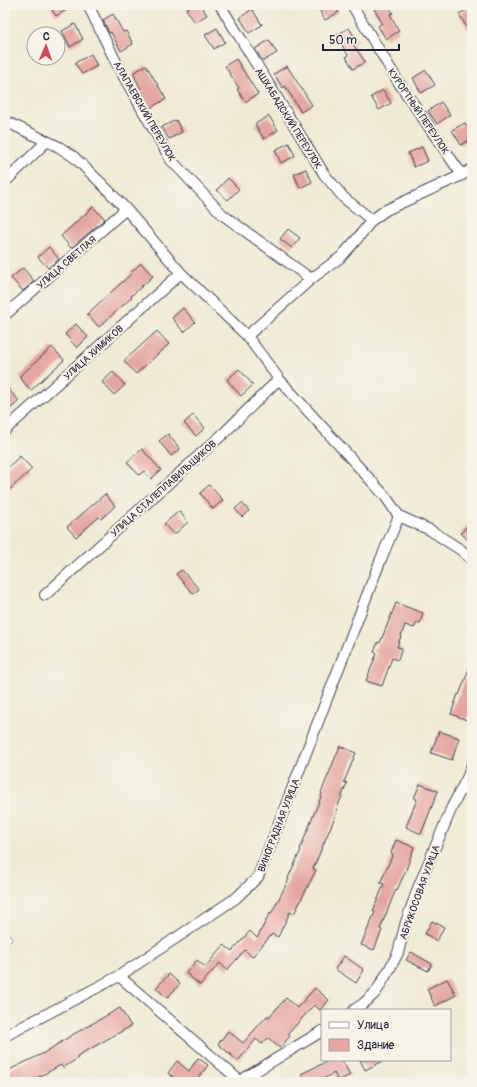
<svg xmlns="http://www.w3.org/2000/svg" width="477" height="1087" font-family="Pangolin,sans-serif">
<rect width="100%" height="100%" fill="#f7f3e8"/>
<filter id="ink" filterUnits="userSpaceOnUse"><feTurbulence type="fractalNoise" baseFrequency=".025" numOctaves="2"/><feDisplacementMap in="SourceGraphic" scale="8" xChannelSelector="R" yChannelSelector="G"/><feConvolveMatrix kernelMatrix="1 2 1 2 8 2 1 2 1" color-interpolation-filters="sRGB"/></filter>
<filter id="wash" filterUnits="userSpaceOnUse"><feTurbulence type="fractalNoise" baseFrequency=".012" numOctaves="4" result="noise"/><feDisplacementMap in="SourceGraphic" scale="16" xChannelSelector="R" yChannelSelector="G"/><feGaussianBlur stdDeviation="0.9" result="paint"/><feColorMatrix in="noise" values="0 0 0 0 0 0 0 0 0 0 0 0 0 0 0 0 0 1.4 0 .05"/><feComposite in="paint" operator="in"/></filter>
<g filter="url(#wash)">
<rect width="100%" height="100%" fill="#f0ebd4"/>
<g id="blocks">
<path fill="#e6a7a2" d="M 49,5 L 75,5 L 56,16 Z
M 192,5 L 200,5 L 207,15 L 195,22 L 186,9 Z
M 323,5 L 334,5 L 339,12 L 325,20 L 318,8 Z
M 372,5 L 388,5 L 393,13 L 390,14 L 399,31 L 386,39 L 378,26 L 382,23 Z
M 472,7 L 472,36 L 459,14 Z
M 252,9 L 262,25 L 249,33 L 240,18 Z
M 113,14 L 123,32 L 126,31 L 133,44 L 121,51 L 111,32 L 109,33 L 103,20 Z
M 75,24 L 83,39 L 70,47 L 62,31 Z
M 217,28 L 225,42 L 214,49 L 205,35 Z
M 349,28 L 357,41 L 353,44 L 365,62 L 353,69 L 346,57 L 348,55 L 336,35 Z
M 269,40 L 277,53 L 263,61 L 255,49 Z
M 91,54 L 97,66 L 82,74 L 75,63 Z
M 236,59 L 258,94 L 245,102 L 237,89 L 239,88 L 225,66 Z
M 146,65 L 166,99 L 150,108 L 133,73 Z
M 287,66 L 312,105 L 301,112 L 285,86 L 283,88 L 274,74 Z
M 426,70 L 435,85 L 421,93 L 413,78 Z
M 383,90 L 391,103 L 379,110 L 371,97 Z
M 441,102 L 450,115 L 437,124 L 428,111 Z
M 269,116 L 278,130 L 264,139 L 255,124 Z
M 176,120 L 182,132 L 169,139 L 162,127 Z
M 465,123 L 472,135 L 472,138 L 461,145 L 452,130 Z
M 289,143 L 295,156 L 281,163 L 275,150 Z
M 422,147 L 428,161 L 414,167 L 408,153 Z
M 306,169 L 312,182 L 300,188 L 294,174 Z
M 228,178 L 239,189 L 228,200 L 217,190 Z
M 93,207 L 105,219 L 71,248 L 61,236 Z
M 288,229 L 300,238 L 292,248 L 280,239 Z
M 49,247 L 59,259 L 48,268 L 38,257 Z
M 141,263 L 153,276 L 131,296 L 132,297 L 99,327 L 87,314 L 131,274 L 130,273 Z
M 23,268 L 34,281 L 23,291 L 11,278 Z
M 183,308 L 195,322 L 184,332 L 172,318 Z
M 76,324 L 88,337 L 77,348 L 65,334 Z
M 157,331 L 169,344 L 136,374 L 124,361 Z
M 52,347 L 64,360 L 31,390 L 19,377 Z
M 239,369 L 253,385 L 241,396 L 227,380 Z
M 113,372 L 125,385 L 114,395 L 102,382 Z
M 5,385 L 19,401 L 5,413 Z
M 193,415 L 205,428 L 196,436 L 184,423 Z
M 168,434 L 180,449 L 171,456 L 159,441 Z
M 142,449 L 161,470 L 151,479 L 144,471 L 139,475 L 127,462 Z
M 20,456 L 32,469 L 5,494 L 5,470 Z
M 209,485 L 223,500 L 213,509 L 200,493 Z
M 105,494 L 115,506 L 101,519 L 99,517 L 76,537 L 67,527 Z
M 242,503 L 249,511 L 242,517 L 235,509 Z
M 179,511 L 188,522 L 174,535 L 164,524 Z
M 467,526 L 472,531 L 472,544 L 461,533 Z
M 182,570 L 199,589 L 193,594 L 176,574 Z
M 396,603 L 423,613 L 420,623 L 417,622 L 414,628 L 405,625 L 397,647 L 402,648 L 398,660 L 392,658 L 382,686 L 366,681 L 377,653 L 374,652 L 378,642 L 380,643 Z
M 471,664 L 472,705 L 467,720 L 451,714 L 458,694 L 459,695 Z
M 439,731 L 459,738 L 452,760 L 431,753 Z
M 340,746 L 356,753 L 344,782 L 347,783 L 336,811 L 337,812 L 313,869 L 316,870 L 294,914 L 290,912 L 278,937 L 272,934 L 252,957 L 245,950 L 227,970 L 220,963 L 200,985 L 186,973 L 197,960 L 205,967 L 224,945 L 232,951 L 250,931 L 257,938 L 270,913 L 271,914 L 289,879 L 288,878 L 301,850 L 300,849 L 322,794 L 321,793 Z
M 420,784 L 438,791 L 421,834 L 406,827 L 417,799 L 414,798 Z
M 396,840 L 414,847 L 406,870 L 397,890 L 396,889 L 380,929 L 382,930 L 374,950 L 361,945 L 375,912 L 373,911 L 384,884 L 380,883 L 393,854 L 391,853 Z
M 432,921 L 444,927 L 437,941 L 425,934 Z
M 411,952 L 432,964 L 428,971 L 406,960 Z
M 344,956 L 364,970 L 356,983 L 335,969 Z
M 169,974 L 180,984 L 167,998 L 156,988 Z
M 447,979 L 456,995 L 435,1006 L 427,989 Z
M 315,988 L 329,1000 L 320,1010 L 314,1005 L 288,1034 L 290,1036 L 280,1048 L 268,1038 L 262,1044 L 256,1039 L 238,1061 L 218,1044 L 228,1031 L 243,1043 L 267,1016 L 269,1017 L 286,998 L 297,1008 Z
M 120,1008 L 131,1026 L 77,1056 L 78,1058 L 63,1068 L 61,1065 L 29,1082 L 5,1082 L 5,1072 L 44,1053 L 72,1035 Z
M 198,1058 L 208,1065 L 195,1082 L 180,1082 L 168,1073 L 177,1061 L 189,1071 Z
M 330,1060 L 342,1060 L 350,1075 L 338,1081 L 334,1073 L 318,1082 L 305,1082 L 301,1074 Z
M 360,1060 L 385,1060 L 365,1070 Z"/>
</g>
</g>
<g filter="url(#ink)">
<use href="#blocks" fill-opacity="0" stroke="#414052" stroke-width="1"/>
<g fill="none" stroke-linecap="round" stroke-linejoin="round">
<defs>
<path id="lane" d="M 5,933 L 9,939"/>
<path id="street" d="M 88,5 L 119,68 L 171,160 L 223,215 L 311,279
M 220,5 L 324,174 L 344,198 L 372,220
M 352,5 L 399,83 L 462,175
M 5,121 L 59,147 L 74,157 L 100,182 L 126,209 L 181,273 L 247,336 L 279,379 L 385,496 L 399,516 L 430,530 L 461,550 L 472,560
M 5,182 L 47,141
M 5,315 L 126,209
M 247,336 L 311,279 L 341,257 L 357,239 L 372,220 L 386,210 L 462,175 L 472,169
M 5,430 L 181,273
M 45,595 L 224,433 L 279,379
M 119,976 L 240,1081 L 243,1082
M 354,1010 L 363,1004 L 376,992 L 389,970 L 398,953 L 406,922 L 420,883 L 452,807 L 468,776 L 472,765
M 5,1036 L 119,976 L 236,898 L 258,877 L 381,559 L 399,516
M 238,1082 L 322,1031"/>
</defs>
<use href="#lane" stroke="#414052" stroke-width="6"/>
<use href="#street" stroke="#414052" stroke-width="12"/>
<use href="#lane" stroke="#fff" stroke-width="5"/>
<use href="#street" stroke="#fff" stroke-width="10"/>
</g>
</g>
<g text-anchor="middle" stroke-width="4" stroke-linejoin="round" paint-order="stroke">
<g font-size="10" fill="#22223b" stroke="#f7f3e8">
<text transform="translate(145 111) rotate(60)" y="4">АЛАПАЕВСКИЙ ПЕРЕУЛОК</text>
<text transform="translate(419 111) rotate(56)" y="4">КУРОРТНЫЙ ПЕРЕУЛОК</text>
<text transform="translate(289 118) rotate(58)" y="4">АШХАБАДСКИЙ ПЕРЕУЛОК</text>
<text transform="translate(66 262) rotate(-41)" y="4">УЛИЦА СВЕТЛАЯ</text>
<text transform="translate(93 352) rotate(-42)" y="4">УЛИЦА ХИМИКОВ</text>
<text transform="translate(163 488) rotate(-42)" y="4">УЛИЦА СТАЛЕПЛАВИЛЬЩИКОВ</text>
<text transform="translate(278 825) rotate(-69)" y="4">ВИНОГРАДНАЯ УЛИЦА</text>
<text transform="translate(419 892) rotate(-70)" y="4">АБРИКОСОВАЯ УЛИЦА</text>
</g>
</g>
<rect width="477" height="1087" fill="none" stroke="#f7f3e8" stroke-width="20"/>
<rect x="321" y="1009" width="130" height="52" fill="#f7f3e8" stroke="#a29fa3"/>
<rect x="329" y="1022" width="20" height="6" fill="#ffffff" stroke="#a29fa3"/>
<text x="357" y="1029" font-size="12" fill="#22223b">Улица</text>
<rect x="329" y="1039" width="20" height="12" fill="#e6a7a2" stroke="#a29fa3"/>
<text x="357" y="1049" font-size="12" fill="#22223b">Здание</text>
<g transform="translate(46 46) rotate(2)"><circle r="19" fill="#f7f3e8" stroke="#a29fa3"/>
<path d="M0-3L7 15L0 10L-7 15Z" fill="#d1495b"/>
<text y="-6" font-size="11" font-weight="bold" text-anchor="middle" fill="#22223b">С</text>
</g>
<path d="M323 44v6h76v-6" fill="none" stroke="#22223b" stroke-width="2"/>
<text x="329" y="44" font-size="12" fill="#22223b" stroke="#f7f3e8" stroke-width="3" paint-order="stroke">50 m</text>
</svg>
